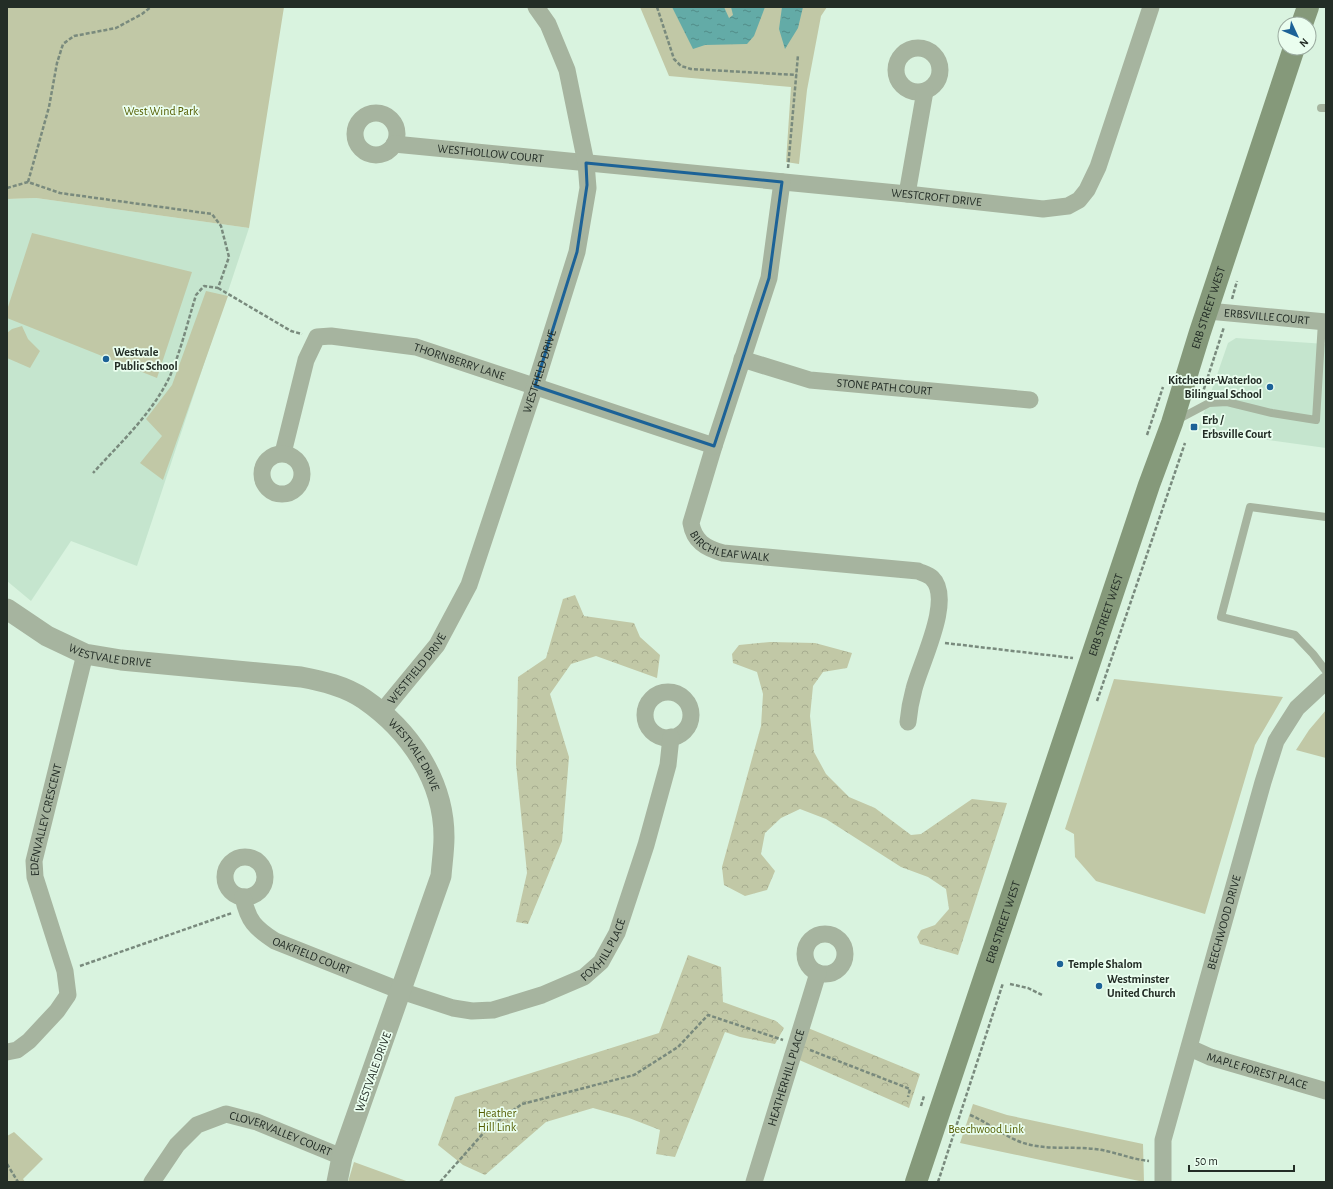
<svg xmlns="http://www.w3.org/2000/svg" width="1333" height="1189" font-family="'Alegreya Sans',sans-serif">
<defs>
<pattern id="forest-crowns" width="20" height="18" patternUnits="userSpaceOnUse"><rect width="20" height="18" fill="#c1c8a6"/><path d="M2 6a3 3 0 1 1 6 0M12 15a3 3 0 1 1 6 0" fill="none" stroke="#a6ac8f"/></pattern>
<pattern id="water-ripples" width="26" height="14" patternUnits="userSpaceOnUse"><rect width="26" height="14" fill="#63aba7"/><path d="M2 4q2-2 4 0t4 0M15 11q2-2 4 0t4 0" fill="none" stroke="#518c88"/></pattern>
</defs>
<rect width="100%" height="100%" fill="#d9f3df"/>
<path fill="#c5e5ce" d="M 36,198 L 249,228 L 137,566 L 71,541 L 31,601 L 7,581 L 7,199 Z
M 1236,338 L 1326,344 L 1326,448 L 1198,430 L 1228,343 Z"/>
<path fill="#c1c8a6" d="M 7,7 L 284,7 L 249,228 L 36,198 L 7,199 Z
M 640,7 L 827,7 L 821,16 L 807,90 L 799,164 L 786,162 L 791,87 L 669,76 Z
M 32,233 L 192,272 L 157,378 L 7,318 L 7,310 Z
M 206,291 L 228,296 L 163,480 L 140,463 L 162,436 L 146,419 L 172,385 Z
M 22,326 L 28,339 L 40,351 L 30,368 L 7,358 L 7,333 L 12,329 Z
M 1114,679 L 1283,697 L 1255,745 L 1205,914 L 1096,881 L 1075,857 L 1074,834 L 1065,829 Z
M 1326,710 L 1326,758 L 1296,750 L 1309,730 Z
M 973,1104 L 1007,1115 L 1143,1144 L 1144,1182 L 960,1143 Z
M 14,1132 L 43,1159 L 23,1179 L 25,1182 L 7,1182 L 7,1136 Z
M 354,1162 L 409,1182 L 348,1182 Z"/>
<path fill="url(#forest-crowns)" d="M 575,595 L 584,616 L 634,623 L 640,637 L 660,655 L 657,678 L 596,656 L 571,664 L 550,694 L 569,757 L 562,841 L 528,924 L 516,922 L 527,873 L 516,764 L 518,677 L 546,658 L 563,599 Z
M 770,642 L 815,643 L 852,653 L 847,668 L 823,672 L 813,686 L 810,716 L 814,752 L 826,774 L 849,797 L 875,808 L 911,835 L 921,834 L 972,799 L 1007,803 L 958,955 L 920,944 L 917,937 L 921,930 L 935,925 L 949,909 L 946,889 L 928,877 L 901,867 L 826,819 L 800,809 L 781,818 L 765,833 L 761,854 L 775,871 L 767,890 L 745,896 L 724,885 L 722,867 L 761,726 L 763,694 L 757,672 L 733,663 L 732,654 L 739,645 Z
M 688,955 L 721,967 L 723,1002 L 776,1021 L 784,1028 L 775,1044 L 740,1037 L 725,1032 L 675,1157 L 656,1154 L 660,1130 L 629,1118 L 593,1108 L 546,1122 L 485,1175 L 463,1165 L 438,1145 L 455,1097 L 659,1033 Z
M 808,1028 L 920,1074 L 909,1108 L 797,1059 Z"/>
<path fill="url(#water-ripples)" d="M 672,7 L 724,7 L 729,18 L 733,15 L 731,7 L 765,7 L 754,36 L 747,44 L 705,45 L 693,49 Z
M 782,7 L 803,7 L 798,28 L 785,49 L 779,29 Z"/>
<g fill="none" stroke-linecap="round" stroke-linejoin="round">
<path stroke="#798a7d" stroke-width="2.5" stroke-dasharray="4 2" stroke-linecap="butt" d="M 657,7 L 674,59 L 681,66 L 691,69 L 797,75
M 788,168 L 798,55
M 28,182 L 49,107 L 57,63 L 63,44 L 74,36 L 116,28 L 142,14 L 151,7
M 7,188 L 28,182 L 60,193 L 212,214 L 221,226 L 229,257 L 218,288 L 204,286 L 196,295 C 188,321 181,350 170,376 C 152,414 120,443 93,473
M 218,288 L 291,331 L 302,334
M 1232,299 L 1237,281
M 1202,395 L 1224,327
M 1147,435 L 1163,387
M 945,643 L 1073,658
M 1097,701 L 1185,443
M 80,966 L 232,913
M 1010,984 L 1028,988 L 1042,995
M 810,1050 L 910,1089 L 908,1097
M 921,1106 L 924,1096
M 970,1115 C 987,1122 1001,1134 1018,1141 C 1042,1151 1070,1146 1095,1149 C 1113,1151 1130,1159 1149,1161
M 7,1164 L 18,1182
M 440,1182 L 487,1129 L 522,1104 L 634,1075 L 678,1047 L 708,1015 L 783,1040
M 938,1182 L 1003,983"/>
<path stroke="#a6b49f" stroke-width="8" d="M 1321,108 L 1326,108
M 1177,420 L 1209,403 L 1227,402 L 1272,413 L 1316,420 L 1322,322
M 1326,517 L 1250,507 L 1221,617 L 1295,635 L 1313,654 L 1326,671"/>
<g stroke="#a6b49f" stroke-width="17">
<circle cx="918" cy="70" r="22"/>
<circle cx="376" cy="134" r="21"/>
<path id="s1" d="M 394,144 L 907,194 L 1043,209 L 1068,206 L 1079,200 L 1087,190 L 1098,167 L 1151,7"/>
<path id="s2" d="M 782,182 L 769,278 L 714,446 L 691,523 C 694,541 705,548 723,553 L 918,571 C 922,573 929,575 932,578 C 954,599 920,664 914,689 C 911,700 909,711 908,722"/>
<path d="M 907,194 L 925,91"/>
<path id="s3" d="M 1208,311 L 1326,322"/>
<path id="s4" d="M 742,359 L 810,380 L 1030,400"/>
<path id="s5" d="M 283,453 L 306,360 L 317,337 L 331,336 L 416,347 L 714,446"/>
<circle cx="282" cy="474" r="20"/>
<circle cx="668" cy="715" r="23"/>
<path id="s6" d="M 381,713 L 437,645 L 469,585 L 535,386 L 577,252 L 588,188 L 586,163 L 567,70 L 548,24 L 536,7"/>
<circle cx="245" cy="877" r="20"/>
<path id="s7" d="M 243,897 C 248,921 255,928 275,941 L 401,991 L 453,1008 L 472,1011 L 493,1010 L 542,995 L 584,977 L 601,962 L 617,933 L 646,845 L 668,765 L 671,737"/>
<circle cx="825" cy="954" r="20"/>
<path id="s8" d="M 1190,1048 L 1210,1057 L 1326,1091"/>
<path id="s9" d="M 7,1052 L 17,1050 L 29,1041 L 57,1011 L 68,995 L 65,971 L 35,877 L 34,861 L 85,654"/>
<path id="s10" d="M 152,1182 L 177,1145 L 197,1125 L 226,1114 L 257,1122 L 342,1157"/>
<path id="s11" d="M 754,1182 L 818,973"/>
<path id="s12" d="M 1163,1182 L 1163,1140 L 1263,782 L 1276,741 L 1297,708 L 1326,681"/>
</g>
<path stroke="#a6b49f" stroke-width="21" id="s13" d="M 7,609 L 47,636 L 85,654 L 121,660 L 301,677 C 322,681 345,686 364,699 C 409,730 444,780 444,837 C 444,850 442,863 441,876 L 342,1157 L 337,1182"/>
<g stroke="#85997a" stroke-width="22">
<path d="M 1302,24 L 1308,7"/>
<path id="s14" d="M 916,1182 L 1149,485 L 1172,423 L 1200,332 L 1294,48"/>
</g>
</g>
<path fill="none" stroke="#1c6297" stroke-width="3" stroke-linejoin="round" d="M 586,163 L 782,182 L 769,278 L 714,446 L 535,386 L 577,252 L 587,185 Z"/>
<g fill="#1c6297" stroke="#eafeef" stroke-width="1.5">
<circle cx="106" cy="359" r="4"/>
<circle cx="1270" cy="387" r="4"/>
<rect x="1190" y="423" width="8" height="8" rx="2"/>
<circle cx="1060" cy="964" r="4"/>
<circle cx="1099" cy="986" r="4"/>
</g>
<g text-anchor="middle" stroke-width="3.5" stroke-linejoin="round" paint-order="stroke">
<g font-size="12" fill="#545d01" stroke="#eafeef">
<text x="161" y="115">West Wind Park</text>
<text x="497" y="1117">Heather<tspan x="497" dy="14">Hill Link</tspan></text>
<text x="986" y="1133">Beechwood Link</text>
</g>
<g font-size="12" fill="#232d26" stroke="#eafeef">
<text dy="4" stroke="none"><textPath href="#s1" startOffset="97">WESTHOLLOW COURT</textPath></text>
<text dy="4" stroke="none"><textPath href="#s1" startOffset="545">WESTCROFT DRIVE</textPath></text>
<text dy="4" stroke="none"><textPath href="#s14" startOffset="922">ERB STREET WEST</textPath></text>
<text dy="4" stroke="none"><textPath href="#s3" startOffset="59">ERBSVILLE COURT</textPath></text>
<text dy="4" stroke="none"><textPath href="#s5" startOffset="267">THORNBERRY LANE</textPath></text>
<text dy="4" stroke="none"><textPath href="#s6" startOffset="381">WESTFIELD DRIVE</textPath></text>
<text dy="4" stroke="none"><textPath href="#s4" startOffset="146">STONE PATH COURT</textPath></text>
<text dy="4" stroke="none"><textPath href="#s2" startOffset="405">BIRCHLEAF WALK</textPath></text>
<text dy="4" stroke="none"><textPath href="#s14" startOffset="598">ERB STREET WEST</textPath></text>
<text dy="4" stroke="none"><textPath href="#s13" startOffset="115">WESTVALE DRIVE</textPath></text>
<text dy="4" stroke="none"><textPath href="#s6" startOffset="57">WESTFIELD DRIVE</textPath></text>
<text dy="4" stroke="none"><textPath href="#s13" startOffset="451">WESTVALE DRIVE</textPath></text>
<text dy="4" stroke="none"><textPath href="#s9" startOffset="267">EDENVALLEY CRESCENT</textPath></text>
<text dy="4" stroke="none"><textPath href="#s14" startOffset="274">ERB STREET WEST</textPath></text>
<text dy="4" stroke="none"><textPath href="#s12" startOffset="268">BEECHWOOD DRIVE</textPath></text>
<text dy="4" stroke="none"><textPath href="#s7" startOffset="418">FOXHILL PLACE</textPath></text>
<text dy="4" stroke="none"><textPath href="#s7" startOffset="96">OAKFIELD COURT</textPath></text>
<text dy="4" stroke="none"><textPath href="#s8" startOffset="71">MAPLE FOREST PLACE</textPath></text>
<text transform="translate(373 1072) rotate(-70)" y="4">WESTVALE DRIVE</text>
<text dy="4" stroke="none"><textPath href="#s11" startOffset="109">HEATHERHILL PLACE</textPath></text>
<text dy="4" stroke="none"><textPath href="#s10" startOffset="162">CLOVERVALLEY COURT</textPath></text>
</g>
<g font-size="12" font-weight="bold" fill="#232d26" stroke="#eafeef" text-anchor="start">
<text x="114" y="356">Westvale<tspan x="114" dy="14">Public School</tspan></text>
<text x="1262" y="384" text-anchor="end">Kitchener-Waterloo<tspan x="1262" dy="14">Bilingual School</tspan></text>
<text x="1202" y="424">Erb /<tspan x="1202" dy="14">Erbsville Court</tspan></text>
<text x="1068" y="968">Temple Shalom</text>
<text x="1107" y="983">Westminster<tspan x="1107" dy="14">United Church</tspan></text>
</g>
</g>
<rect width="1333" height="1189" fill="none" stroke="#232d26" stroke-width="16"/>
<g transform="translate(1297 36) rotate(134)"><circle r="19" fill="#eafeef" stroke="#9aaa9f"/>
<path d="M0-3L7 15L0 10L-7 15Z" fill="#1c6297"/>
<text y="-6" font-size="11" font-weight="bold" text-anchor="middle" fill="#232d26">N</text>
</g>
<path d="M1189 1165v6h105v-6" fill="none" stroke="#232d26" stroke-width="2"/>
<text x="1195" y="1165" font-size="12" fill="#232d26" stroke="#eafeef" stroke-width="3" paint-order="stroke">50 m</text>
</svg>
